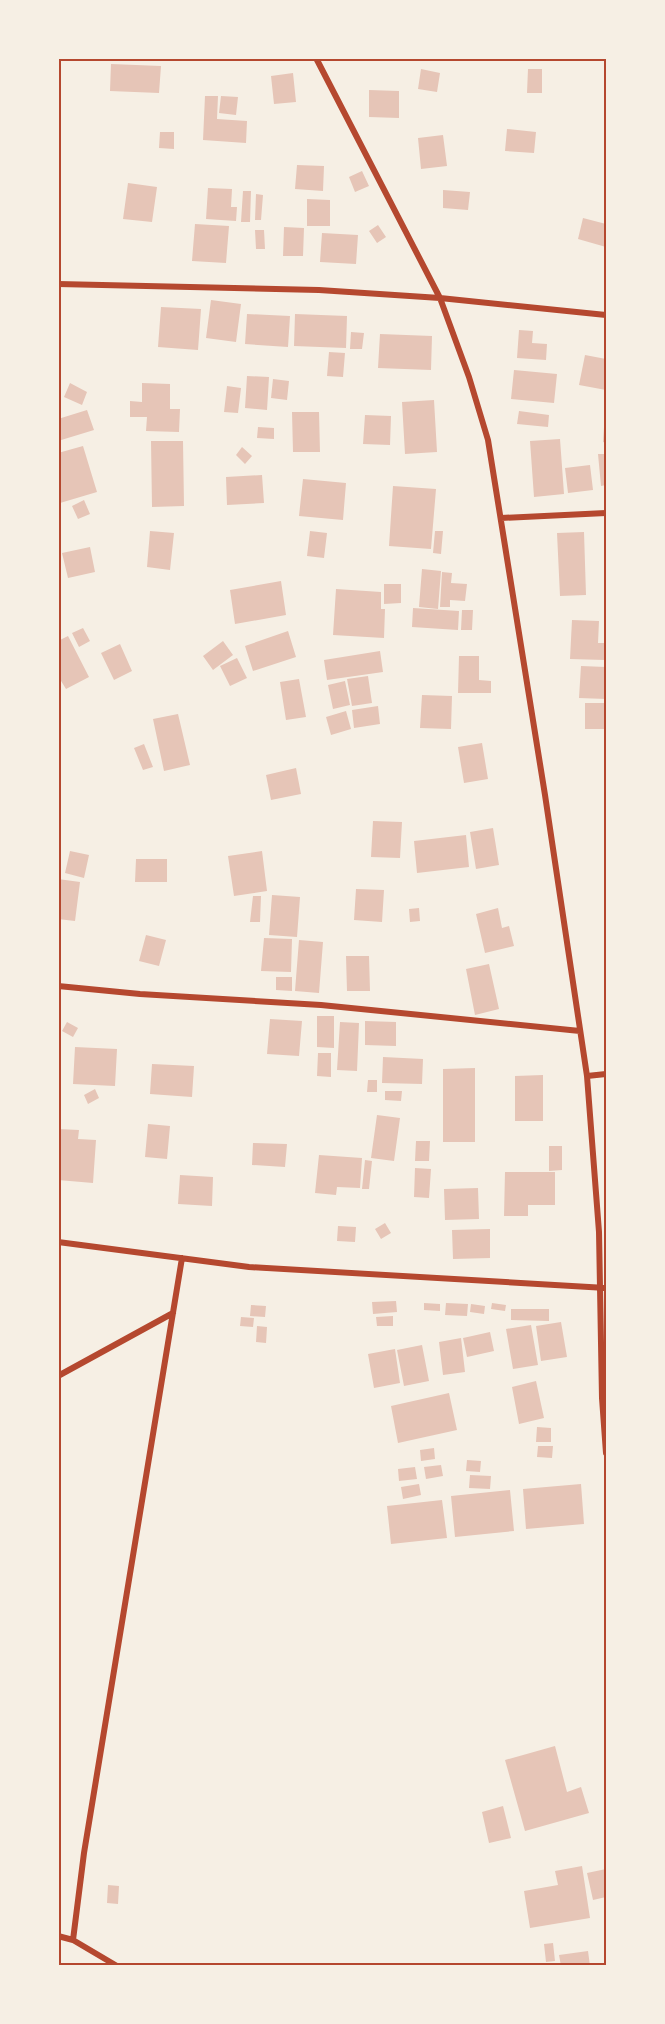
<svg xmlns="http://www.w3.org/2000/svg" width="665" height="2024" font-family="Overpass,sans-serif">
<rect width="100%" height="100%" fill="#f6efe4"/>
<path fill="#e6c5b7" d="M 111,64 L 161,66 L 159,93 L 110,91 Z
M 421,69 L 440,73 L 437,92 L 418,89 Z
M 528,69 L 542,69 L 542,93 L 527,93 Z
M 293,73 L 296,102 L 274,104 L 271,76 Z
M 369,90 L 399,91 L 399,118 L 369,117 Z
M 205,96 L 218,96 L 217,119 L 247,121 L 246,143 L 203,140 Z
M 221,96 L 238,97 L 236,115 L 219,113 Z
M 507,129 L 536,132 L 534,153 L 505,151 Z
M 160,132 L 174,132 L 174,149 L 159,148 Z
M 443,135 L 447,166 L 421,169 L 418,138 Z
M 297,165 L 324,166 L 323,191 L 295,189 Z
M 362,171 L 369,186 L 355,192 L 349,177 Z
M 128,183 L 157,187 L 152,222 L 123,219 Z
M 208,188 L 232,189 L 231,207 L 237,207 L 236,221 L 206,219 Z
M 443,190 L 470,192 L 468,210 L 443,208 Z
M 243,191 L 251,191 L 250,222 L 241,222 Z
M 256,194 L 263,195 L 261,220 L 255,220 Z
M 307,199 L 330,200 L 330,226 L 307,226 Z
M 583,218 L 606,224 L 606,247 L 578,239 Z
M 195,224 L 229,226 L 226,263 L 192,261 Z
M 378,225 L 386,237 L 377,243 L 369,231 Z
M 284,227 L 304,228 L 303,256 L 283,256 Z
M 255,230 L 264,230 L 265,249 L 256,249 Z
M 322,233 L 358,235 L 356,264 L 320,262 Z
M 211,300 L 241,304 L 236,342 L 206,338 Z
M 161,307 L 201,309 L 198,350 L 158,347 Z
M 247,314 L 290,316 L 288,347 L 245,344 Z
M 295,314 L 347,316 L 346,348 L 294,346 Z
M 519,330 L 533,331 L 532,343 L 547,344 L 546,360 L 517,358 Z
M 351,332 L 364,333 L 362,349 L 350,349 Z
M 380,334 L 432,336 L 431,370 L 378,368 Z
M 329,352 L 345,353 L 343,377 L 327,376 Z
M 585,355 L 606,359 L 606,390 L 579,385 Z
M 514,370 L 557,374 L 554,403 L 511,399 Z
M 247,376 L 269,377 L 267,410 L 245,408 Z
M 273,379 L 289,381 L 287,400 L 271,398 Z
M 70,383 L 87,392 L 82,405 L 64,397 Z
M 142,383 L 170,384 L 170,409 L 180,409 L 179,432 L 146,431 L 147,417 L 130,417 L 130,401 L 142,402 Z
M 227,386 L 241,388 L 238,413 L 224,412 Z
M 434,400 L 437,452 L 405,454 L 402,402 Z
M 87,410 L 94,430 L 58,441 L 58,419 Z
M 519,411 L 549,415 L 548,427 L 517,424 Z
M 292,412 L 319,412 L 320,452 L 293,452 Z
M 605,412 L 606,412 L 606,443 L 603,442 Z
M 365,415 L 391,416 L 390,445 L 363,444 Z
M 258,427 L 274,428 L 274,439 L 257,438 Z
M 560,439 L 564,494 L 534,497 L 530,441 Z
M 151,441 L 183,441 L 184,506 L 152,507 Z
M 83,446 L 97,492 L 60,503 L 58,496 L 58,453 Z
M 242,447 L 252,456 L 245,464 L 236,455 Z
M 598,454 L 606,454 L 606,485 L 601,486 Z
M 590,465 L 593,490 L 568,493 L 565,468 Z
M 262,475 L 264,503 L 227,505 L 226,477 Z
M 303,479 L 346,483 L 343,520 L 299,516 Z
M 393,486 L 436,489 L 431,549 L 389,546 Z
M 84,500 L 90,514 L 78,519 L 72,506 Z
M 150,531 L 174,533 L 170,570 L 147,567 Z
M 310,531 L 327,533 L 324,558 L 307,556 Z
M 435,531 L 443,531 L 441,554 L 433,553 Z
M 584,532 L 586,595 L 560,596 L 557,533 Z
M 90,547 L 95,572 L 68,578 L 62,553 Z
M 422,569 L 441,571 L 438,609 L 419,607 Z
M 442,572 L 452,573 L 451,583 L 467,584 L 465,601 L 450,600 L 450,607 L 440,607 Z
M 281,581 L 286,615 L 235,624 L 230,590 Z
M 384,584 L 401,584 L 401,603 L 384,604 Z
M 336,589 L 381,592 L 381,609 L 385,609 L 384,638 L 333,635 Z
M 413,608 L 459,611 L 458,630 L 412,627 Z
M 462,610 L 473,610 L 472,630 L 461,630 Z
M 572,620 L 599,621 L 598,643 L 605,643 L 605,660 L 570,659 Z
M 83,628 L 90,641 L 79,647 L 72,633 Z
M 288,631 L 296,657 L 253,671 L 245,646 Z
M 68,636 L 89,677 L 66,689 L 58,676 L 58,641 Z
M 223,641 L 233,655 L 213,670 L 203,656 Z
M 120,644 L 132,671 L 114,680 L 101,653 Z
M 380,651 L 383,672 L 327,680 L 324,660 Z
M 459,656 L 479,656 L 479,680 L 491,681 L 491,693 L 458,693 Z
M 237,658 L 247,678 L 230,686 L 220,666 Z
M 581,666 L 606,667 L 606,699 L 579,698 Z
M 368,676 L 372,703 L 352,706 L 347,679 Z
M 299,679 L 306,717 L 286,720 L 280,682 Z
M 345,681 L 350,705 L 333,709 L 328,685 Z
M 422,695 L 452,696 L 451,729 L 420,728 Z
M 585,703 L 606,703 L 606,729 L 585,729 Z
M 378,706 L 380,724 L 354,728 L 352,710 Z
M 346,711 L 351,729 L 331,735 L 326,717 Z
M 178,714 L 190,765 L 164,771 L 153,719 Z
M 482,743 L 488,779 L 464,783 L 458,747 Z
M 144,744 L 153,767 L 143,770 L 134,748 Z
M 296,768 L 301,794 L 271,800 L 266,775 Z
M 373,821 L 402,822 L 400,858 L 371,857 Z
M 493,828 L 499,865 L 476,869 L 470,832 Z
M 466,835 L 469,867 L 417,873 L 414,841 Z
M 70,851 L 89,855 L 84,878 L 65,873 Z
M 262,851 L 267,891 L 234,896 L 228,856 Z
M 136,859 L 167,859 L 167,882 L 135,882 Z
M 58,879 L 80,882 L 75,921 L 58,919 Z
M 356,889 L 384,890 L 382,922 L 354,920 Z
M 272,895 L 300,897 L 297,937 L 269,935 Z
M 253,896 L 261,896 L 260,922 L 250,922 Z
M 419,908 L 420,921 L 410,922 L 409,909 Z
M 498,908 L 502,928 L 509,926 L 514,946 L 485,953 L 476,914 Z
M 146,935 L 166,940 L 159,966 L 139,961 Z
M 264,938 L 292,939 L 291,972 L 261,971 Z
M 299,940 L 323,942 L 319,993 L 295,991 Z
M 346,956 L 369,956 L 370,991 L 347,991 Z
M 489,964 L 499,1009 L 475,1015 L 466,969 Z
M 276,977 L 292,977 L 292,991 L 276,990 Z
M 317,1016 L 334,1016 L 334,1048 L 317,1047 Z
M 270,1019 L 302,1021 L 299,1056 L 267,1054 Z
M 365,1021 L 396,1022 L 396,1046 L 365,1045 Z
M 67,1022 L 78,1028 L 73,1037 L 62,1031 Z
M 340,1022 L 359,1023 L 357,1071 L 337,1070 Z
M 75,1047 L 117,1049 L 115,1086 L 73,1084 Z
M 318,1053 L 331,1053 L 331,1077 L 317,1076 Z
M 383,1057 L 423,1059 L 422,1084 L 382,1083 Z
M 152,1064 L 194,1066 L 192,1097 L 150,1094 Z
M 475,1068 L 475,1142 L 443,1142 L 443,1069 Z
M 543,1075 L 543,1121 L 515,1121 L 515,1076 Z
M 368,1080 L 377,1080 L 377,1092 L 367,1092 Z
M 95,1089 L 99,1098 L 88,1104 L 84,1095 Z
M 385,1091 L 402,1091 L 401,1101 L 385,1100 Z
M 377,1115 L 400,1118 L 394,1161 L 371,1158 Z
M 148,1124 L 170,1126 L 167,1159 L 145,1157 Z
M 58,1129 L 79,1130 L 78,1139 L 96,1140 L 93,1183 L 58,1180 Z
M 416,1141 L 430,1141 L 429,1161 L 415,1161 Z
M 253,1143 L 287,1144 L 285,1167 L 252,1165 Z
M 549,1146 L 562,1146 L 562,1170 L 549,1171 Z
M 319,1155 L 362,1158 L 360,1188 L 337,1187 L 336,1195 L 315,1193 Z
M 365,1160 L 372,1161 L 369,1189 L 362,1189 Z
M 415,1168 L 431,1169 L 429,1198 L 414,1197 Z
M 505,1172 L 555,1172 L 555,1205 L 528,1205 L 528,1216 L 504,1216 Z
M 180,1175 L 213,1177 L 212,1206 L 178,1204 Z
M 478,1188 L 479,1219 L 445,1220 L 444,1189 Z
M 385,1223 L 391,1233 L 381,1239 L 375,1229 Z
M 338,1226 L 356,1227 L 355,1242 L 337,1241 Z
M 490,1229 L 490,1258 L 453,1259 L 452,1230 Z
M 396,1301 L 397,1312 L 373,1314 L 372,1302 Z
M 424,1303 L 440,1304 L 440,1311 L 424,1310 Z
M 446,1303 L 468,1304 L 467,1316 L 445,1315 Z
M 492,1303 L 506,1305 L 505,1311 L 491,1309 Z
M 471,1304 L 485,1306 L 484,1314 L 470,1312 Z
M 251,1305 L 266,1306 L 265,1317 L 250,1316 Z
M 511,1309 L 549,1309 L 549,1321 L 511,1320 Z
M 393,1316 L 393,1326 L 377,1326 L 376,1317 Z
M 241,1317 L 254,1318 L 253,1327 L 240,1326 Z
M 561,1322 L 567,1357 L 541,1361 L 536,1326 Z
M 531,1325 L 538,1365 L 513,1369 L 506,1329 Z
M 257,1326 L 267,1327 L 266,1343 L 256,1342 Z
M 490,1332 L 494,1351 L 467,1357 L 463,1338 Z
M 461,1338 L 465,1372 L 443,1375 L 439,1342 Z
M 422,1345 L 429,1381 L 404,1386 L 397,1350 Z
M 395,1349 L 400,1383 L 374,1388 L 368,1354 Z
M 536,1381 L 544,1418 L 519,1424 L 512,1387 Z
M 449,1393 L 457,1430 L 398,1443 L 391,1406 Z
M 537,1427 L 551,1428 L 551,1442 L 536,1442 Z
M 538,1446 L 553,1446 L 552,1458 L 537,1457 Z
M 434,1448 L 435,1459 L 421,1461 L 420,1450 Z
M 467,1460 L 481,1461 L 480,1472 L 466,1471 Z
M 441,1465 L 443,1476 L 426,1479 L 424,1467 Z
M 415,1467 L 417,1479 L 399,1481 L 398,1469 Z
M 470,1475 L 491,1476 L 490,1489 L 469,1488 Z
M 419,1484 L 421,1495 L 403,1499 L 401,1487 Z
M 581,1484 L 584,1524 L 526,1529 L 523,1489 Z
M 510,1490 L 514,1531 L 455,1537 L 451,1496 Z
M 442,1500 L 447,1538 L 391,1544 L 387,1506 Z
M 555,1746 L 567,1792 L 581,1787 L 589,1813 L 525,1831 L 505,1760 Z
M 503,1806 L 511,1838 L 489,1843 L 482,1812 Z
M 582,1866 L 590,1918 L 530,1928 L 524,1891 L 558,1885 L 555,1871 Z
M 606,1869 L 606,1897 L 593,1900 L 587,1873 Z
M 108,1885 L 119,1886 L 118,1904 L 107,1903 Z
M 553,1943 L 555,1961 L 546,1962 L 544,1944 Z
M 588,1951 L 590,1966 L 561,1966 L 559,1955 Z"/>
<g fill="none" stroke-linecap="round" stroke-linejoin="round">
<path stroke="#b5482f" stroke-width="6" d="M 316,58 L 440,298 L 606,315
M 58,284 L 319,290 L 440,298 L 469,377 L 488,440 L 545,795 L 587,1076 L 599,1232 L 602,1398 L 606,1453
M 501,518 L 606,513
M 58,986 L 140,994 L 321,1005 L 580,1031
M 587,1076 L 606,1074
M 58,1242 L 249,1267 L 606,1288
M 58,1376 L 173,1313
M 58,1936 L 73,1940 L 117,1966
M 73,1940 L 84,1853 L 182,1258"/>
</g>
<rect width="665" height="2024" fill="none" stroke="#f6efe4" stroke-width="120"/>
<rect x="60" y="60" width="545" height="1904" fill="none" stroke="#b5482f" stroke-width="2"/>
</svg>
